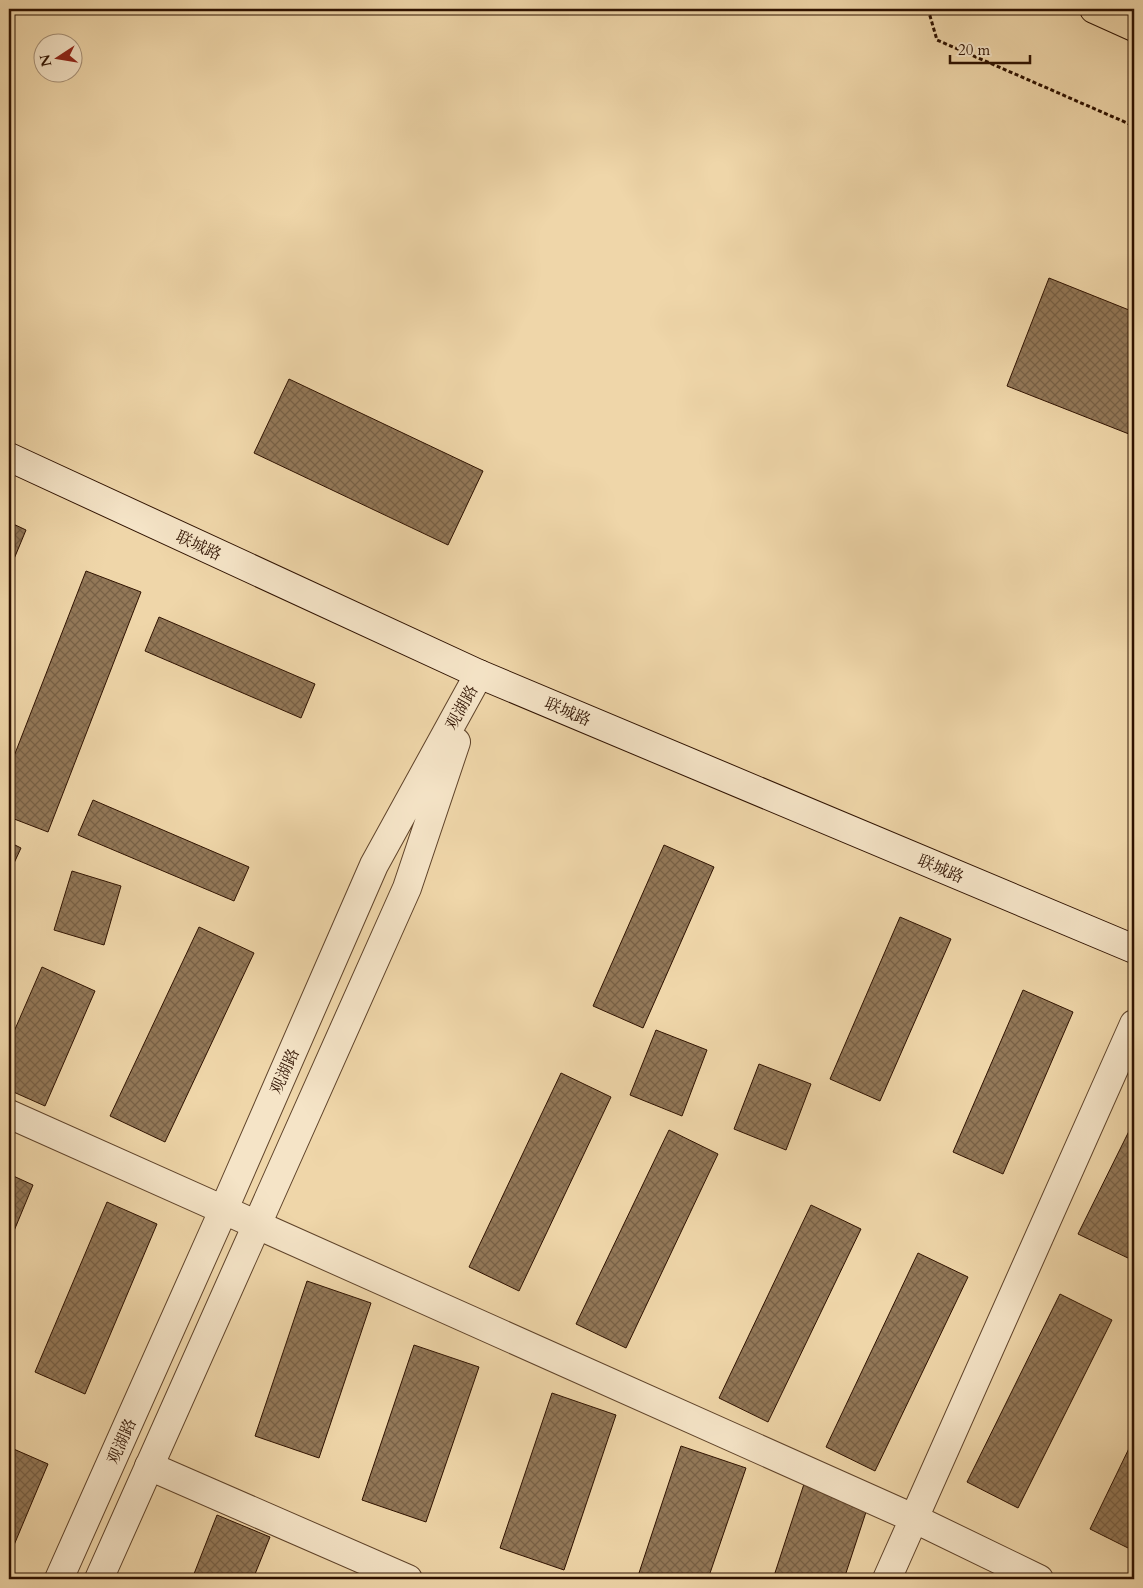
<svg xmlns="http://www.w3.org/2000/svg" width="1143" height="1588" font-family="Cardo,'Noto Serif SC',serif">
<defs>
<pattern id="building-cross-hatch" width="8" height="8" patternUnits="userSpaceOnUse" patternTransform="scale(1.25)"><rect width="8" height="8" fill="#937858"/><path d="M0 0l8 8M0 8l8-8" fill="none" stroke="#786146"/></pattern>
</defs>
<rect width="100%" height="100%" fill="#efd6a9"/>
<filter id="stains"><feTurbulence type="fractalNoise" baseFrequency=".004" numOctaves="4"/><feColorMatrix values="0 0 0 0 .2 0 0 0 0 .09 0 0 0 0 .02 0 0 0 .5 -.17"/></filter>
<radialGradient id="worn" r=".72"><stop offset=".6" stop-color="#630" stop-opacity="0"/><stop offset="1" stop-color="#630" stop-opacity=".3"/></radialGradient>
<path fill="url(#building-cross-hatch)" stroke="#2f1200" d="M 1049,278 L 1134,312 L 1134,436 L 1007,386 Z
M 289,379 L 483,471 L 448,545 L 254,453 Z
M 9,522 L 26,530 L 9,571 Z
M 86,571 L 141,592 L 48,832 L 9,817 L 9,769 Z
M 159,617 L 315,684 L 301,718 L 145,651 Z
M 93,800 L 249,867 L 234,901 L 78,835 Z
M 9,842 L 21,848 L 9,874 Z
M 664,845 L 714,867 L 643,1028 L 593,1006 Z
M 72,871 L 121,886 L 104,945 L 54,930 Z
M 900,917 L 951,939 L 880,1101 L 830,1079 Z
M 199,927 L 254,953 L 165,1142 L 110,1116 Z
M 42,967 L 95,991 L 45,1106 L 9,1090 L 9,1043 Z
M 1023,990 L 1073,1012 L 1003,1174 L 953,1152 Z
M 656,1030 L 707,1050 L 682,1116 L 630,1095 Z
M 759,1064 L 811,1084 L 786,1150 L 734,1129 Z
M 561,1073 L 611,1097 L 519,1291 L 469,1267 Z
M 1134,1121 L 1134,1250 L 1130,1259 L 1078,1234 Z
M 669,1130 L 718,1154 L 626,1348 L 576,1324 Z
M 9,1174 L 33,1185 L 9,1243 Z
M 107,1202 L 157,1224 L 85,1394 L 35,1372 Z
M 811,1205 L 861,1229 L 768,1422 L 719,1398 Z
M 918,1253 L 968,1277 L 875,1471 L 826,1447 Z
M 307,1281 L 371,1303 L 319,1458 L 255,1436 Z
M 1060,1294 L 1112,1320 L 1018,1508 L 967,1482 Z
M 414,1345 L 479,1367 L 426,1522 L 362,1500 Z
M 552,1393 L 616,1415 L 564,1570 L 500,1548 Z
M 1134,1438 L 1134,1551 L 1090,1529 Z
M 681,1446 L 746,1468 L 708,1579 L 637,1579 Z
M 9,1447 L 48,1464 L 9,1557 Z
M 804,1484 L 868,1506 L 844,1579 L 773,1579 Z
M 217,1515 L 270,1537 L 253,1579 L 192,1579 Z"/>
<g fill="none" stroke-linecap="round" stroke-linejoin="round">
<defs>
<path id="minor" d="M 9,1114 L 913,1518 L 1039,1579
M 149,1466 L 408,1579
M 887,1579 L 1134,1024"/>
<path id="tertiary" d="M 59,1579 L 223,1211 L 374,865 L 479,674
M 99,1579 L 407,888 L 456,742"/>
<path id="secondary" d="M 9,457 L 479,674 L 1134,949"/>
<path id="primary" d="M 1094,9 L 1134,27"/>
</defs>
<use href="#minor" stroke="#5f432a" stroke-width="30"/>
<use href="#tertiary" stroke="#5f432a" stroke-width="30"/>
<use href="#secondary" stroke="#2f1200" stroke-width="30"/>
<use href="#primary" stroke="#2f1200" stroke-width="30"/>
<path stroke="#2f1200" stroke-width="3" stroke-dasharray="4 2.5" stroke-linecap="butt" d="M 928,9 L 937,40 L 1134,126"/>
<use href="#minor" stroke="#f5e4c7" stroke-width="28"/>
<use href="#tertiary" stroke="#f5e4c7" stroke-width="28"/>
<use href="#secondary" stroke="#f5e4c7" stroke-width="28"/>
<use href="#primary" stroke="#efd6a9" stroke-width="28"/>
</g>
<g text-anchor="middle" stroke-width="4" stroke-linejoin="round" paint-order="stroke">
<g font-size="16" fill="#2f1200" stroke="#f5e4c7">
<text transform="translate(199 545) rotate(25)" y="6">联城路</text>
<text transform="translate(461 707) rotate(-61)" y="6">观湖路</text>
<text transform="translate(568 711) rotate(23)" y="6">联城路</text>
<text transform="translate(941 868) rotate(23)" y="6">联城路</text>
<text transform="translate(284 1071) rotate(-66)" y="6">观湖路</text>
<text transform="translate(121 1441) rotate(-66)" y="6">观湖路</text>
</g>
</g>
<rect width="1143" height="1588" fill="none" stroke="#efd6a9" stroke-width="30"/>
<rect x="10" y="10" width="1123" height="1568" fill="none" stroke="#2f1200" stroke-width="2.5"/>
<rect x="15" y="15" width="1113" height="1558" fill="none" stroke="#2f1200"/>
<g transform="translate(58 58) rotate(258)"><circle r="24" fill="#f5e4c7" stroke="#a69077"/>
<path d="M0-4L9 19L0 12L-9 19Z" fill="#8f2418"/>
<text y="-8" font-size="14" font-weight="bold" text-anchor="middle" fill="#2f1200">N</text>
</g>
<path d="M950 55v8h80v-8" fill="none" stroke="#2f1200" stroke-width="2.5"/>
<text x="958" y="55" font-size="15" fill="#2f1200" stroke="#f5e4c7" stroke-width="4" paint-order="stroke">20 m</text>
<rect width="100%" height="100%" filter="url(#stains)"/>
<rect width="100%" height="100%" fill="url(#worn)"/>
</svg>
